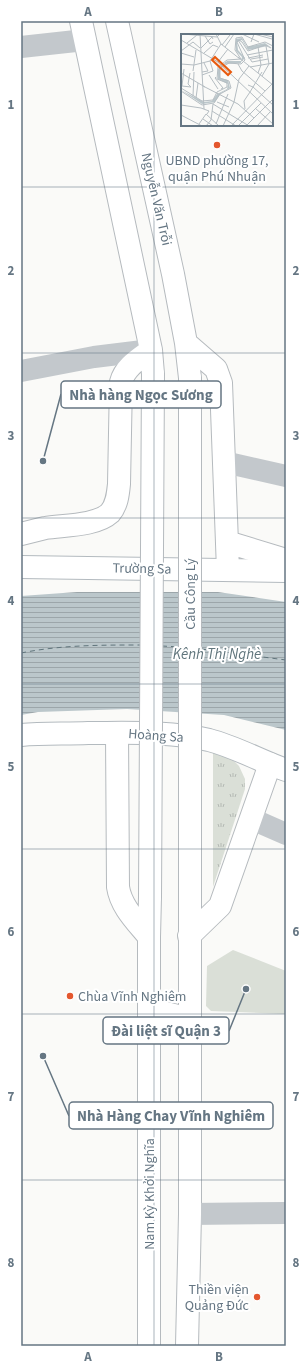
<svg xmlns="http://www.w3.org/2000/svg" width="307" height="1367" font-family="'Source Sans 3',sans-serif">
<defs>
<pattern id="grass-tufts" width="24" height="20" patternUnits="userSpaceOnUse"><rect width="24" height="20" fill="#dadfd7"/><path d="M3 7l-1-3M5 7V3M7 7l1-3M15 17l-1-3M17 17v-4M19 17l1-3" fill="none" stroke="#b4b9b4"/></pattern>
<pattern id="water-rules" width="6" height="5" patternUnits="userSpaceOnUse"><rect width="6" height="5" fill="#bbc7cb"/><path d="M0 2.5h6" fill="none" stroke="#9ca6aa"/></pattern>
</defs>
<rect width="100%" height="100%" fill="#fafaf8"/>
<path fill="url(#grass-tufts)" d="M 213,752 L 227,754 L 239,766 L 245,779 L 245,789 L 213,887 Z"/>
<path fill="#dadfd7" d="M 233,950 L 286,971 L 286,1014 L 211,1011 L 206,1006 L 207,966 Z"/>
<path fill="url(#water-rules)" d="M 77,592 L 218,592 L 286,602 L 286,730 L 224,715 L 127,709 L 38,712 L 21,715 L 21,596 Z"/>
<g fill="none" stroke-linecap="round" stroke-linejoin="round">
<path stroke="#60757c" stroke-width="1" stroke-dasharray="5 4" stroke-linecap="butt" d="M 162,646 L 180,647
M 201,649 L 286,660
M 21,653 C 61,645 100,645 140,645"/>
<defs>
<path id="secondary" d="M 21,567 L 286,571
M 21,735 C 43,733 66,734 88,733 C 128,733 170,731 209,740 C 236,747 260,761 286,770"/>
<path id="primary" d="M 81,21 L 151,350 L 153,374
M 117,21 L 173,274 L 186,343 L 190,378
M 186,343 L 216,369 L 221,383 L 228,570
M 21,534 C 29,532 37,530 45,528 C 63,525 96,526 110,513 C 117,505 118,494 119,484 L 121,382 C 125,367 139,359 151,350
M 227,542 L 286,560
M 117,733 L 118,887 C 121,907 137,922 149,937
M 189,936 L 220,906 L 270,764
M 150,1009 L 189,1019
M 149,1346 L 149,937 L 150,897
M 187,1346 L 190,1214 L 190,906"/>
</defs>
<use href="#secondary" stroke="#b3babf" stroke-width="24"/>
<use href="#primary" stroke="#b5babe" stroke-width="24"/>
<path stroke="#c3c8cc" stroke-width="22" d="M 21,47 L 85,40
M 21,371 L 94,357 L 151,350
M 224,462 L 286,476
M 252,819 L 286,834
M 190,1214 L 286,1213"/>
<use href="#secondary" stroke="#fff" stroke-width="22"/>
<use href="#primary" stroke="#fff" stroke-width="22"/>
<defs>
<path id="primary-bridge" d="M 150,897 L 153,374
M 190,906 L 190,378"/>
</defs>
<use href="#primary-bridge" stroke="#b5babe" stroke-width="24" stroke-linecap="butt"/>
<use href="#primary-bridge" stroke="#fff" stroke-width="22"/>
</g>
<path fill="none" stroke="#657683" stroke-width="1" stroke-opacity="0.55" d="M 154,21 L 154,1346M 21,187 L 286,187M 21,353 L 286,353M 21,518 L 286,518M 21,684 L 286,684M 21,849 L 286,849M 21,1014 L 286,1014M 21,1180 L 286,1180"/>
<g fill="#e4572e" stroke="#fff" stroke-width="1.5">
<circle cx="217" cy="145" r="4"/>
<circle cx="70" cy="996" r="4"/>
<circle cx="257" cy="1297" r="4"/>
</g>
<g text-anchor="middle" stroke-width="4" stroke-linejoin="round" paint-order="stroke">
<g font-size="14" fill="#657683" stroke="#fff">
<text x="217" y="165">UBND phường 17,<tspan x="217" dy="16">quận Phú Nhuận</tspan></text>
<text x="78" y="1001" text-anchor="start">Chùa Vĩnh Nghiêm</text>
<text x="249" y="1294" text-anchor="end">Thiền viện<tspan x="249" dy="16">Quảng Đức</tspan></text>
</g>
<g font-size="14" fill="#657683" stroke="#fff">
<text transform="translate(157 199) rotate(77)" y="5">Nguyễn Văn Trỗi</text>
<text transform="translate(142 568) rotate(1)" y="5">Trường Sa</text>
<text transform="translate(190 594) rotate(-90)" y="5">Cầu Công Lý</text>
<text transform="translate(156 735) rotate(4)" y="5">Hoàng Sa</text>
<text transform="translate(149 1194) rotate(-90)" y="5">Nam Kỳ Khởi Nghĩa</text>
</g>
<g font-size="15" font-style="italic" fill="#60757c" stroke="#fff">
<text x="217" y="659">Kênh Thị Nghè</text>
</g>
</g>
<g transform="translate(181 34)">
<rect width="92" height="92" fill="#fafaf8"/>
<path d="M 61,4 L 66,13 L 84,9 L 92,15 L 87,12 L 67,16 L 61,6 L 56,8 L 57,16 L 64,24 L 59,29 L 47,28 L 39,34 L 39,44 L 47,46 L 49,54 L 40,59 L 34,68 L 21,70 L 0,56 L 23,68 L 31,67 L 36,60 L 46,55 L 47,50 L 37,45 L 37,35 L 46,27 L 60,27 L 61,23 L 55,17 L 55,5 Z" fill="#bbc7cb"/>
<path fill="none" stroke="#bbc7cb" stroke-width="2" d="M 44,29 L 60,28"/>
<path fill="none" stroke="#b5bdc2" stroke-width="1" d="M 2,0 L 36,3 L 39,0M 19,0 L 23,75M 35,0 L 40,10 L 59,25M 61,0 L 78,8M 79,0 L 92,3M 24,2 L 29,10 L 32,8M 0,6 L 37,28 L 92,80M 57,6 L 71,28M 61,8 L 67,17 L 84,11 L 90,14M 70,8 L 73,0 L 91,5M 6,9 L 16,1M 41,11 L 49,1M 85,12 L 88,30M 44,13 L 53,0M 77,13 L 80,31 L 77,39M 20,14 L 31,3 L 32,5M 0,17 L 12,8 L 19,14M 0,19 L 13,23M 23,19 L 32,11 L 37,13M 66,21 L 92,16M 57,23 L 92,51M 67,24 L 82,21M 70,25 L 82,23M 37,28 L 47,15M 71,28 L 87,25M 0,30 L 13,31 L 29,27 L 40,10M 57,30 L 61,37 L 84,57M 69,33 L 92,29M 3,35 L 1,52 L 10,53M 12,37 L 15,16M 21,38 L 27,37 L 23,29M 0,39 L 24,53M 9,39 L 7,50 L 10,53M 21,41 L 32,37 L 29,27M 28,41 L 37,55M 81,42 L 88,30M 35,43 L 34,44 L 42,54 L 40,55M 67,51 L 72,53 L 81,38M 22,52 L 57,70 L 73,84M 0,54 L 21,67 L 32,66M 0,57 L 21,71 L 33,69 L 39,60 L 50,54 L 48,47 L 39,44 L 39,34 L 48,29 L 60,30 L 64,26 L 56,8 L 58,6 L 61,8M 69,58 L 72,53 L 92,71M 12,62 L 13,38M 15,64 L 17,49M 32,66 L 36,58 L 46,53 L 46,49 L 36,45 L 37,33 L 46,26 L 60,25 L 54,16 L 55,4 L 61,3 L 67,13 L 84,8 L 92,12M 36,68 L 48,73M 32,70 L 68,92M 0,71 L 20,74 L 28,77 L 26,80M 74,74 L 92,90M 64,75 L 63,67 L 69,58M 31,77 L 55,92M 0,81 L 21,92M 22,85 L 32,92M 18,90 L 25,80 L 38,92M 35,90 L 47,60M 25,92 L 30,86 L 32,70M 42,92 L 53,68 L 58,45 L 68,32M 50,92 L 92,49M 57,92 L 80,69M 65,92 L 92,65M 76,92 L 89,78"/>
<path fill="#e8590c" fill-opacity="0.15" stroke="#e8590c" stroke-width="2" d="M 34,23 L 50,38 L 47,41 L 31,26 Z"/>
<rect width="92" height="92" fill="none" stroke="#657683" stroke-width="2"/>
</g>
<path fill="none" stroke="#657683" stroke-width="1.5" d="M43 461L61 394M246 989L229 1031M43 1056L69 1116"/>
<g fill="#657683" stroke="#fff" stroke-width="1.5">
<circle cx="43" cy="461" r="4"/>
<circle cx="246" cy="989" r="4"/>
<circle cx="43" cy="1056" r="4"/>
</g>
<g fill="#fff" stroke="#657683" stroke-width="1.5">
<rect x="61" y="381" width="160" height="27" rx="4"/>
<rect x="103" y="1017" width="126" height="27" rx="4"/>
<rect x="69" y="1102" width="204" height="27" rx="4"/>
</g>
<g font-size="15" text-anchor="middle" font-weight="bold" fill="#657683">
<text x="141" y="400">Nhà hàng Ngọc Sương</text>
<text x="166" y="1036">Đài liệt sĩ Quận 3</text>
<text x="171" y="1121">Nhà Hàng Chay Vĩnh Nghiêm</text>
</g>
<rect width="307" height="1367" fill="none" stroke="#ffffff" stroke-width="44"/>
<rect x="22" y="22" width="263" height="1323" fill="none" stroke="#657683" stroke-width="1.5"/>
<g font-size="13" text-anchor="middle" font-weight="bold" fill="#657683">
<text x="88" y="16">A</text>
<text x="219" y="16">B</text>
<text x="11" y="109">1</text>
<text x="296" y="109">1</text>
<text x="11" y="275">2</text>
<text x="296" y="275">2</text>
<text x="11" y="440">3</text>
<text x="296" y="440">3</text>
<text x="11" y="605">4</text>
<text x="296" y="605">4</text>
<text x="11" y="771">5</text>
<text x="296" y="771">5</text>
<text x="11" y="936">6</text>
<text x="296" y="936">6</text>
<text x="11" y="1101">7</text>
<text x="296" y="1101">7</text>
<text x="11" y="1267">8</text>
<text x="296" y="1267">8</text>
<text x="88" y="1361">A</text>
<text x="219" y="1361">B</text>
</g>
</svg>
